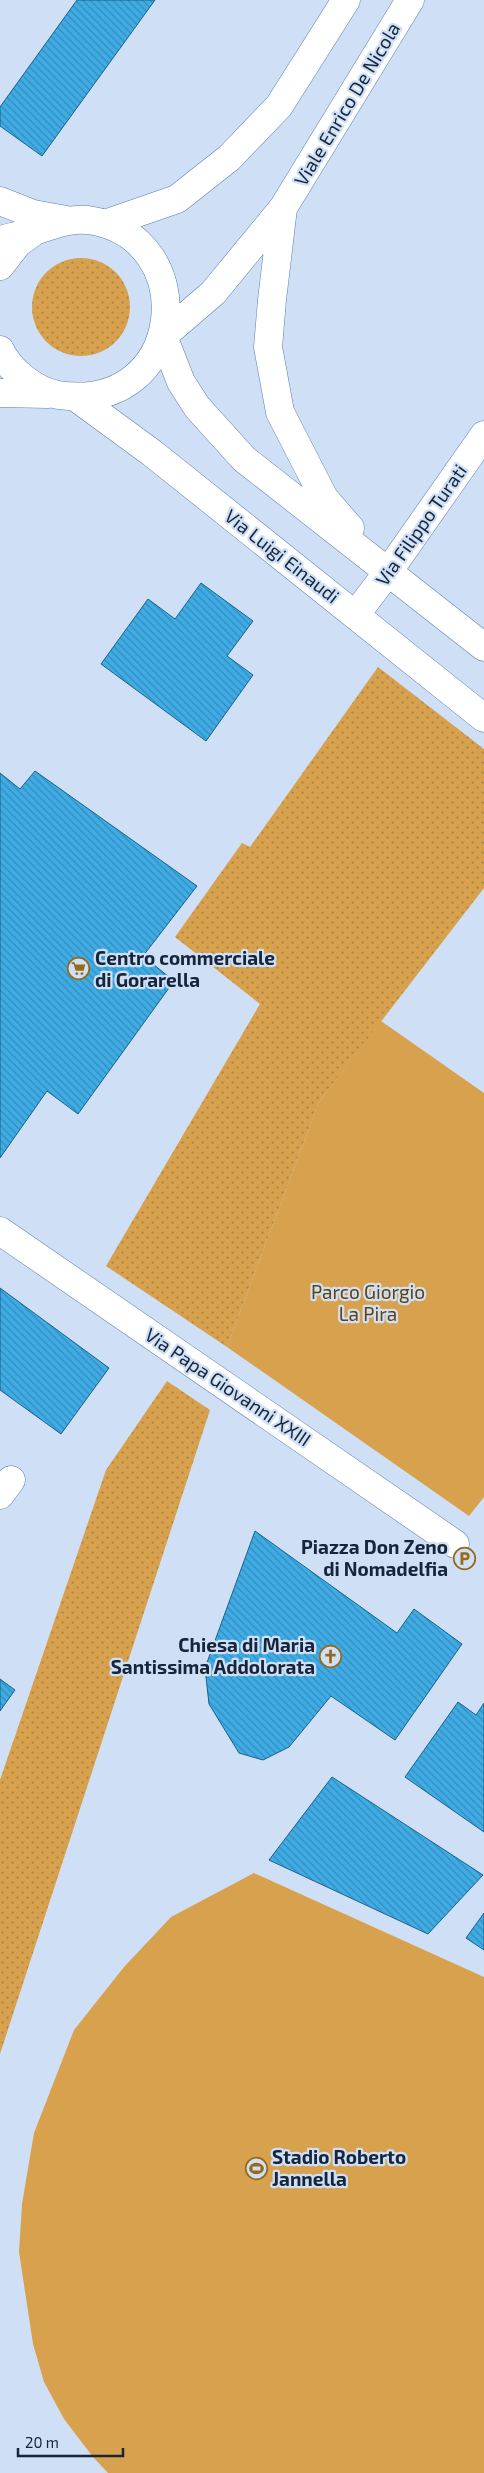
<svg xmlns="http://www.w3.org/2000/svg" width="484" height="2473" font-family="'Exo 2',sans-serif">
<defs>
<pattern id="grass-dots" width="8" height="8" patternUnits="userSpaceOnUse" patternTransform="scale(1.25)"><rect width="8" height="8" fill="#d7a14e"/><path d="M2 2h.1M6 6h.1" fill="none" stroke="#ad8342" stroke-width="1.8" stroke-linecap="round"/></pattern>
<pattern id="building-back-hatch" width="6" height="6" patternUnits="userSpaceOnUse" patternTransform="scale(1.25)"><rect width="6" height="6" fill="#3face5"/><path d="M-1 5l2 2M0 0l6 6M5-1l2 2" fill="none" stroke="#348cbb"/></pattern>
</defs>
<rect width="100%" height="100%" fill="#cfe0f6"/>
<path fill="url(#grass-dots)" d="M32 307a49 49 0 1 1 98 0a49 49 0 1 1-98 0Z
M 378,667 L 484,749 L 484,888 L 319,1102 L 227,1347 L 106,1266 L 260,1004 L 175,937 L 242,843 L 250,847 Z
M 167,1381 L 210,1410 L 0,2054 L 0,1780 L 106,1470 Z"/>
<path fill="#d7a14e" d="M 381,1021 L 484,1093 L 484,1497 L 469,1516 L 227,1347 L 319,1102 Z
M 254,1873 L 484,1977 L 484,2473 L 108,2473 L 93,2457 L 64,2419 L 44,2382 L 33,2344 L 19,2252 L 22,2204 L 34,2133 L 74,2030 L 124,1967 L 171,1917 Z"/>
<path fill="url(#building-back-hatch)" stroke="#1a6186" d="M 77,0 L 155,0 L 42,156 L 0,126 L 0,107 Z
M 201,583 L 253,621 L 227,656 L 253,675 L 206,741 L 101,664 L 148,599 L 175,619 Z
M 35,771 L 197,886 L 143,956 L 174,981 L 78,1114 L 47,1091 L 0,1158 L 0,773 L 20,789 Z
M 0,1288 L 109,1368 L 61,1434 L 0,1390 Z
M 255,1531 L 397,1633 L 414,1609 L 462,1644 L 395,1740 L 331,1696 L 289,1747 L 263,1760 L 239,1753 L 209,1704 L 205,1668 Z
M 0,1679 L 15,1690 L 0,1711 Z
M 458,1702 L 476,1715 L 484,1703 L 484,1832 L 405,1777 Z
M 332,1777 L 483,1875 L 428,1934 L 269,1860 Z
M 484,1913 L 484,1950 L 466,1938 Z"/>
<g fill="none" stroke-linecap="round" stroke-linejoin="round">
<defs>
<path id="minor" d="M 0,201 L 33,214 L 66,220
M 283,208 L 272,300 L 268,347 L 280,412 L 324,498 L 350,528
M 105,224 L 177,199 L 229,158 L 279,106 L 346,0
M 0,240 C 11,237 22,235 33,231 C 52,226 67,218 88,220 C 204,236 187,415 58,395 C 35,391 10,371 0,350
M 0,266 L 18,243 L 32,233
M 163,336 L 181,382 L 197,407 L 244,459 L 484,647
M 163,336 L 213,293 L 283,208 L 410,0
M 0,393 L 48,394
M 77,398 L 152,453 L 484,718
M 356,614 L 388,572 L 484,435
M 0,1231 L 455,1544
M 0,1495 L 11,1480"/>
</defs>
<use href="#minor" stroke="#597fb2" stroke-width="29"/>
<use href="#minor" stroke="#fff" stroke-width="28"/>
</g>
<defs>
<symbol id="supermarket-ring" viewBox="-11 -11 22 22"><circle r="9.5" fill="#cfe0f6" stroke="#976918" stroke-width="1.5"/><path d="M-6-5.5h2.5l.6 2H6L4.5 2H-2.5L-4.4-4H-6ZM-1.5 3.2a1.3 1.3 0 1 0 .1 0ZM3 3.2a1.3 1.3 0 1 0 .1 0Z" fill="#976918"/></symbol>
<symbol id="parking-ring" viewBox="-11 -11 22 22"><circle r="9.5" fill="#cfe0f6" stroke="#976918" stroke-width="1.5"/><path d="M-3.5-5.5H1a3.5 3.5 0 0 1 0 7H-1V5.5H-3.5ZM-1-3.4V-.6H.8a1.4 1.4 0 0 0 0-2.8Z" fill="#976918"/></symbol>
<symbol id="church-ring" viewBox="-11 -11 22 22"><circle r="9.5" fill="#cfe0f6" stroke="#976918" stroke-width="1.5"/><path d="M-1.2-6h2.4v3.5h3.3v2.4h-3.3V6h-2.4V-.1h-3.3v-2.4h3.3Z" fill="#976918"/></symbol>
<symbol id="stadium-ring" viewBox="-11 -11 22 22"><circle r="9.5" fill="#cfe0f6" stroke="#976918" stroke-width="1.5"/><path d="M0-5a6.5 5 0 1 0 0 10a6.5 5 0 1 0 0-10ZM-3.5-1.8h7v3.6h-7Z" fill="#976918"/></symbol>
</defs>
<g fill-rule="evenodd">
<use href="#supermarket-ring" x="66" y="956" width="25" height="25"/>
<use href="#parking-ring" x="452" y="1546" width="25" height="25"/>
<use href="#church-ring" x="318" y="1644" width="25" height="25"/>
<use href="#stadium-ring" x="244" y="2156" width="25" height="25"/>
</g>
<g text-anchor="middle" stroke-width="4.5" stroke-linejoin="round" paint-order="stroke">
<g font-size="19" fill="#16253a" stroke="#cfe0f6">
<text transform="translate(347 104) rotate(-59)" y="7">Viale Enrico De Nicola</text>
<text transform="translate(421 525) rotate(-55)" y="7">Via Filippo Turati</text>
<text transform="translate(282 556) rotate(38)" y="7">Via Luigi Einaudi</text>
<text transform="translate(228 1387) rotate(34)" y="7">Via Papa Giovanni XXIII</text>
</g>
<g font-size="19" font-weight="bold" fill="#16253a" stroke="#cfe0f6" text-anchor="start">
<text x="95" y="965">Centro commerciale<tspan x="95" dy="22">di Gorarella</tspan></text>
<text x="448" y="1554" text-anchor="end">Piazza Don Zeno<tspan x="448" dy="22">di Nomadelfia</tspan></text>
<text x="315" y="1652" text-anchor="end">Chiesa di Maria<tspan x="315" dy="22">Santissima Addolorata</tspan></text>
<text x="272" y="2164">Stadio Roberto<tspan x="272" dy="22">Jannella</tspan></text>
</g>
<g font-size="19" fill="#5f420f" stroke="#cfe0f6">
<text x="368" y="1299">Parco Giorgio<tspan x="368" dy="22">La Pira</tspan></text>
</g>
</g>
<path d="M18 2448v8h105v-8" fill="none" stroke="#16253a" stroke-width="2.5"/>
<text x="25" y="2448" font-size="15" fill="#16253a" stroke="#cfe0f6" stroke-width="4" paint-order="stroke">20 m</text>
</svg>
